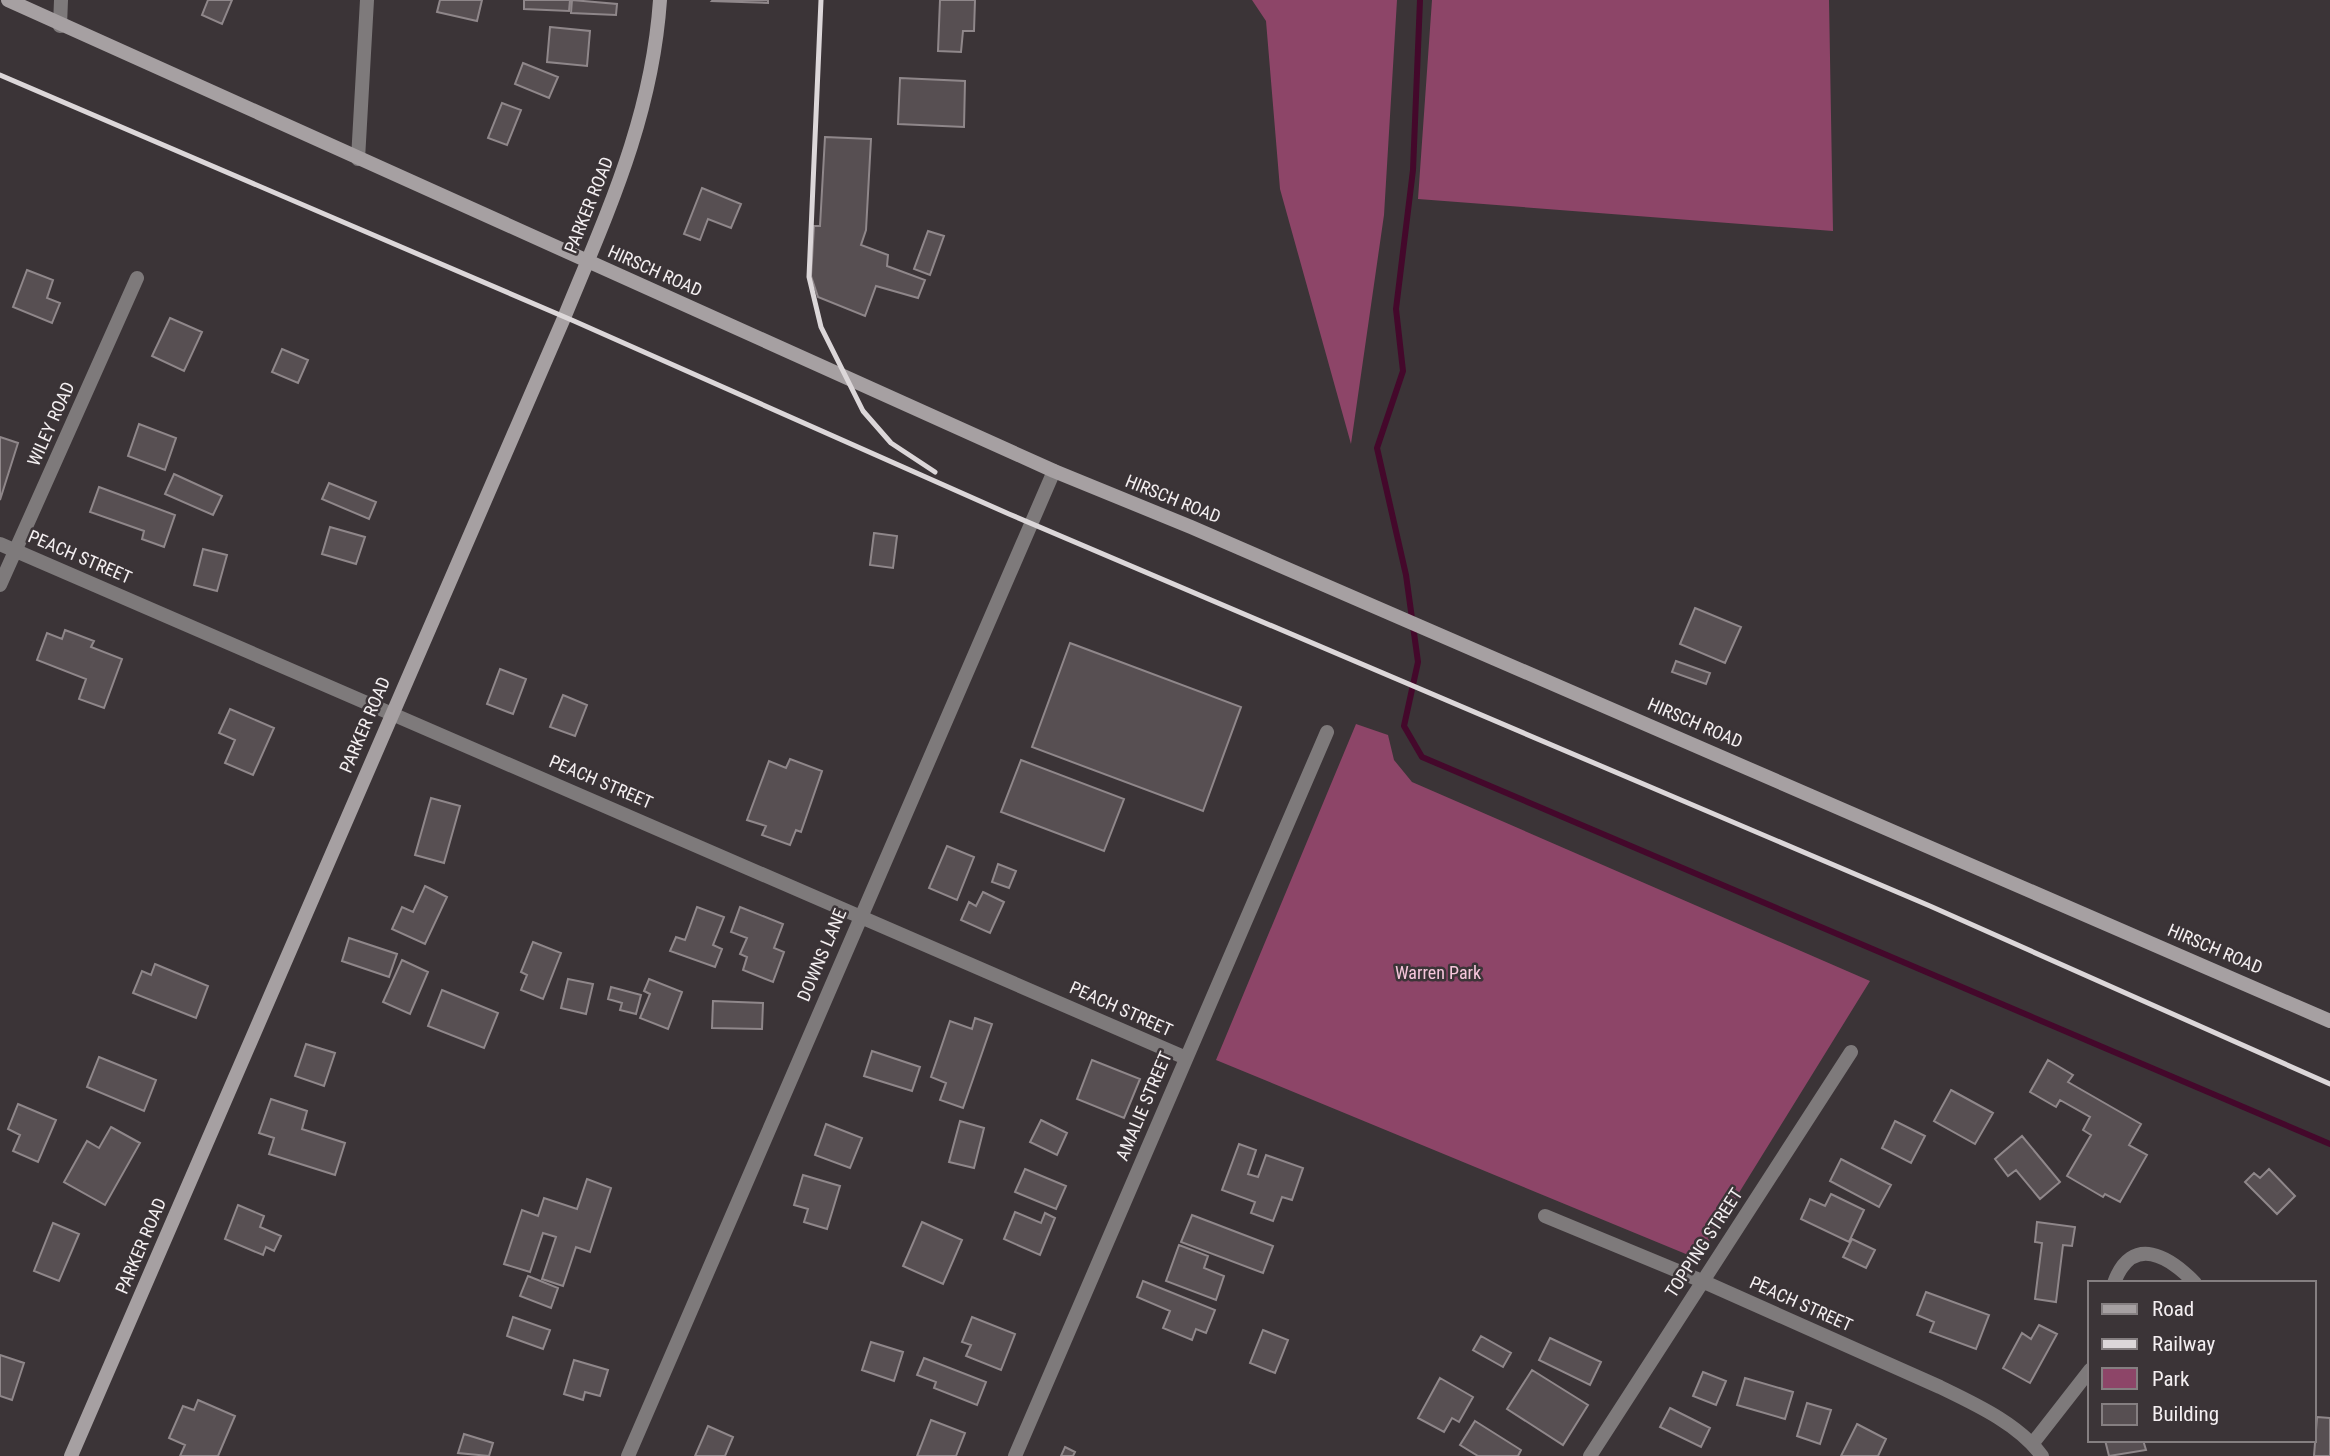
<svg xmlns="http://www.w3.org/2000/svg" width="2330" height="1456" font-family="'Roboto Condensed',sans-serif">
<rect width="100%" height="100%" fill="#3b3437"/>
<path fill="#8d4568" d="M 1252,0 L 1397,0 L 1384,215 L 1351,444 L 1280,189 L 1266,21 Z
M 1432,0 L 1829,0 L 1833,231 L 1418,199 Z
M 1356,724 L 1388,735 L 1394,760 L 1412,782 L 1870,981 L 1698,1259 L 1216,1060 Z"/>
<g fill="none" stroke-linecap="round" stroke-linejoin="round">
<path stroke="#44082b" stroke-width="6" d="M 1420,0 L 1413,170 L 1396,309 L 1403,371 L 1377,448 L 1406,575 L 1418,662 L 1404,726 L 1422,757 L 2330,1144"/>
</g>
<path fill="#574f52" stroke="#8f878a" stroke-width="2" d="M 208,0 L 232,0 L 222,24 L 202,15 Z
M 440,0 L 482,0 L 477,21 L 437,12 Z
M 524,0 L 570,0 L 569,11 L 524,9 Z
M 572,0 L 617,4 L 616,15 L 571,13 Z
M 713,0 L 768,0 L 768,3 L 712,1 Z
M 940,0 L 975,0 L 974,31 L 963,31 L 961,52 L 938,51 Z
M 550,27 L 590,31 L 587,66 L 547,62 Z
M 523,63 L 558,77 L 549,98 L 515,84 Z
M 900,78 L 965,81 L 964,127 L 898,124 Z
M 502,103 L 521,110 L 507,145 L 488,138 Z
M 825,137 L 871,139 L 866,230 L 861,245 L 888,255 L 887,266 L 925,280 L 918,298 L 876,286 L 865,316 L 818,297 L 811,276 L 814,226 L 820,226 Z
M 702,188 L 741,204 L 731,228 L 708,219 L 700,240 L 684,234 Z
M 928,231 L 944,236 L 930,275 L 914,269 Z
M 27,270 L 53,280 L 47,298 L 60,303 L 52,323 L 13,307 Z
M 170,318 L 202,332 L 184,371 L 152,356 Z
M 282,349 L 308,360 L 298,383 L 272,372 Z
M 139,424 L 176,438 L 165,470 L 128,456 Z
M 0,437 L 18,443 L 0,500 Z
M 174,474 L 222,496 L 213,515 L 165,494 Z
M 329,483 L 376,502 L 369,519 L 322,499 Z
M 99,487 L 175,515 L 164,547 L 142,539 L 144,531 L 90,512 Z
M 330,527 L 365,537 L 356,564 L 322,554 Z
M 874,533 L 897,536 L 893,568 L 870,565 Z
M 203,549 L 227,555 L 217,591 L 194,585 Z
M 1695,608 L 1741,627 L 1725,663 L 1680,644 Z
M 65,630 L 94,641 L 91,647 L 122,659 L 104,708 L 79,699 L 86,679 L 37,660 L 47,633 L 62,639 Z
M 1070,643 L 1241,707 L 1203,811 L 1032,747 Z
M 1676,661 L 1710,673 L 1706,684 L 1672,672 Z
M 500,669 L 526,679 L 513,714 L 487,704 Z
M 563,695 L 587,705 L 575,736 L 550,727 Z
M 230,709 L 274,728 L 253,775 L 225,763 L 235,740 L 219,733 Z
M 790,759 L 822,771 L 801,832 L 796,830 L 790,845 L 762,835 L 766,826 L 747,820 L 769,761 L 786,768 Z
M 1021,760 L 1124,799 L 1104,851 L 1001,812 Z
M 431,798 L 460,806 L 444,863 L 415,855 Z
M 947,846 L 974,857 L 957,900 L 929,888 Z
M 998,864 L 1016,871 L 1009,888 L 992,882 Z
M 425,886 L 447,897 L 425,944 L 392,929 L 402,907 L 413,912 Z
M 983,892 L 1004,902 L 990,933 L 961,920 L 969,902 L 976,906 Z
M 697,907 L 724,917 L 713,945 L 722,949 L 715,967 L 670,951 L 676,937 L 685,940 Z
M 740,907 L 783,924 L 774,948 L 784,952 L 773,982 L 743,970 L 747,957 L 740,954 L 747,938 L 731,932 Z
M 349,938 L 397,954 L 389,977 L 342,961 Z
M 533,942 L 561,953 L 543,999 L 521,990 L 527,975 L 521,972 Z
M 402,960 L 428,972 L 410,1014 L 383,1002 Z
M 155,964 L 208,986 L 196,1018 L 133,993 L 142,971 L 151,975 Z
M 568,979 L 593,984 L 586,1014 L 561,1008 Z
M 649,979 L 682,992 L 668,1029 L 640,1018 L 650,994 L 644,991 Z
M 611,987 L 641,995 L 636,1014 L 620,1010 L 622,1003 L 608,999 Z
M 442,990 L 498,1013 L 484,1048 L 428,1026 Z
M 713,1001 L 763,1003 L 762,1029 L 712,1028 Z
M 975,1018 L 992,1024 L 963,1108 L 940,1100 L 946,1083 L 931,1077 L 950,1021 L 972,1029 Z
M 306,1044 L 335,1053 L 324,1086 L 295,1076 Z
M 872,1051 L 920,1067 L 912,1091 L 864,1076 Z
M 99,1057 L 156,1080 L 144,1111 L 87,1087 Z
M 1092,1060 L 1140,1079 L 1124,1118 L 1077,1099 Z
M 2048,1060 L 2073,1075 L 2068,1082 L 2141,1124 L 2129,1145 L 2147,1155 L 2120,1202 L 2105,1194 L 2103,1197 L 2067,1176 L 2091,1135 L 2083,1130 L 2090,1117 L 2060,1100 L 2056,1107 L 2030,1092 Z
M 1951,1090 L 1993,1113 L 1975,1144 L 1934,1121 Z
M 271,1099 L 307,1111 L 302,1129 L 345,1143 L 335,1175 L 269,1154 L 274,1138 L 259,1133 Z
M 18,1104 L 56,1120 L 38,1162 L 13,1151 L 20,1135 L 8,1129 Z
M 1041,1120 L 1067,1133 L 1057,1155 L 1030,1142 Z
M 960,1121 L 984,1128 L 974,1168 L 949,1162 Z
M 1895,1121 L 1925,1136 L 1911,1163 L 1882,1148 Z
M 826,1124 L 862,1138 L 850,1168 L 815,1155 Z
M 111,1127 L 140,1143 L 105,1205 L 64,1182 L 87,1141 L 99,1148 Z
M 2022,1136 L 2060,1182 L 2040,1199 L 2016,1170 L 2008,1176 L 1995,1159 Z
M 1239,1144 L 1256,1150 L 1248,1174 L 1258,1177 L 1266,1155 L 1303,1168 L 1292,1200 L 1282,1197 L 1273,1221 L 1251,1213 L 1255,1202 L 1222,1190 Z
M 1841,1159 L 1891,1185 L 1879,1207 L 1830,1181 Z
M 1025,1169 L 1066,1186 L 1056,1209 L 1015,1192 Z
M 2269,1169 L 2295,1196 L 2277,1214 L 2245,1182 L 2254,1173 L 2260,1178 Z
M 803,1175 L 840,1186 L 827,1229 L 804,1222 L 808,1209 L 794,1205 Z
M 587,1179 L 611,1188 L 590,1252 L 576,1247 L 563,1286 L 542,1279 L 556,1237 L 543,1233 L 530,1272 L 504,1264 L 522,1210 L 538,1216 L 544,1198 L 577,1209 Z
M 1831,1194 L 1864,1210 L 1849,1242 L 1801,1219 L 1810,1199 L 1825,1206 Z
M 238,1205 L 264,1216 L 260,1227 L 281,1236 L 274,1251 L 266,1247 L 263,1255 L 225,1239 Z
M 1015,1212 L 1041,1223 L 1045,1213 L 1055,1218 L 1040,1255 L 1004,1239 Z
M 1192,1215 L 1273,1246 L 1263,1273 L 1181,1242 Z
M 922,1222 L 962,1240 L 943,1284 L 903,1266 Z
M 2037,1222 L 2075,1227 L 2072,1246 L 2063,1245 L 2056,1302 L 2035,1299 L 2042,1243 L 2035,1242 Z
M 53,1223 L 79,1234 L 59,1281 L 34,1271 Z
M 1852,1239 L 1875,1250 L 1866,1268 L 1843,1257 Z
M 1179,1245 L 1208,1256 L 1204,1268 L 1224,1276 L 1216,1300 L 1166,1281 Z
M 528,1276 L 558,1288 L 551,1308 L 520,1296 Z
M 1143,1281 L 1215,1310 L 1206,1333 L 1196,1329 L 1192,1340 L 1163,1328 L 1170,1311 L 1137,1297 Z
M 1926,1292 L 1989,1315 L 1976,1349 L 1930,1332 L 1934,1322 L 1917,1315 Z
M 513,1317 L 550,1330 L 543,1349 L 507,1336 Z
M 972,1317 L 1015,1334 L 1001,1370 L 966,1356 L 971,1345 L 962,1342 Z
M 2039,1325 L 2057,1334 L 2030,1383 L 2003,1368 L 2022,1333 L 2031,1339 Z
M 1263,1330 L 1288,1340 L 1275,1373 L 1250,1363 Z
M 1481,1336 L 1511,1353 L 1503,1367 L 1473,1350 Z
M 1550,1338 L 1601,1362 L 1590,1385 L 1539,1360 Z
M 871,1342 L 903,1352 L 894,1381 L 862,1370 Z
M 0,1355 L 24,1363 L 12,1400 L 0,1396 Z
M 924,1358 L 986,1382 L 977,1405 L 934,1388 L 936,1382 L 917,1375 Z
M 574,1360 L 608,1370 L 600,1396 L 585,1392 L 583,1400 L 564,1394 Z
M 1532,1370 L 1588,1405 L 1563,1445 L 1507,1409 Z
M 1703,1372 L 1726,1381 L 1716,1405 L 1693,1396 Z
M 1440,1378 L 1473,1397 L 1459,1422 L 1452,1418 L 1444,1432 L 1418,1418 Z
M 1745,1378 L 1793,1392 L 1785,1419 L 1737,1405 Z
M 198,1400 L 235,1416 L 218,1456 L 180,1456 L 185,1445 L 169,1438 L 183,1406 L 194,1410 Z
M 1807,1403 L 1831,1410 L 1820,1444 L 1797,1436 Z
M 1670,1408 L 1710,1428 L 1701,1447 L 1660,1427 Z
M 2317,1417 L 2330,1418 L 2330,1456 L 2314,1456 Z
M 931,1420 L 965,1433 L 956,1456 L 917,1456 Z
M 1475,1421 L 1521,1450 L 1518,1456 L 1478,1456 L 1460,1445 Z
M 1857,1424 L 1886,1439 L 1878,1456 L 1841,1456 Z
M 708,1426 L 733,1437 L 725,1456 L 695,1456 Z
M 464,1434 L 493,1443 L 489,1456 L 458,1453 Z
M 2105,1440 L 2143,1440 L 2146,1450 L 2109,1456 Z
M 1065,1447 L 1075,1452 L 1073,1456 L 1061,1456 Z"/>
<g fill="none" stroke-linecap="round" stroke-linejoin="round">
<path stroke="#7e7a7b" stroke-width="14" d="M 60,26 L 61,0
M 358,159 L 367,0
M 0,544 L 1186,1058
M 0,585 L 137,278
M 1545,1216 L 1702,1281 L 1940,1387 C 1975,1404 2019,1424 2042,1456
M 2114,1283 C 2132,1233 2170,1257 2195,1283
M 2033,1443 L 2090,1370
M 628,1456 L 1054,471
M 1015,1456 L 1327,732
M 1590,1456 L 1851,1052"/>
<path stroke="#a6a0a2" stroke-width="14" d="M 8,0 L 1054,471 L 1191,527 L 2330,1021
M 71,1456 L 564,318 C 608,211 652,117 660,0"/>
<path stroke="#dcd7d9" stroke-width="5" d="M 821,0 L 809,277 L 821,327 L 863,411 L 891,443 L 935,472
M 0,75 L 574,321 L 1009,514 L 1930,906 L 2330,1084"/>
</g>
<g text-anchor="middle" stroke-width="5" stroke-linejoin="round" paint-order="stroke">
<g font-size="18" fill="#f4eff1" stroke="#3b3437">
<text transform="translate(589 205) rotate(-68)" y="6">PARKER ROAD</text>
<text transform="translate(655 271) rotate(24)" y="6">HIRSCH ROAD</text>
<text transform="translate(51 424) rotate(-66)" y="6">WILEY ROAD</text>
<text transform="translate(1173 499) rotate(22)" y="6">HIRSCH ROAD</text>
<text transform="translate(80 557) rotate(23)" y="6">PEACH STREET</text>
<text transform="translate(1695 723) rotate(23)" y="6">HIRSCH ROAD</text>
<text transform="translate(365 725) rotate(-67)" y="6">PARKER ROAD</text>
<text transform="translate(601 782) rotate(23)" y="6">PEACH STREET</text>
<text transform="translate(2215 949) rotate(23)" y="6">HIRSCH ROAD</text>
<text transform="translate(822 955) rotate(-67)" y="6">DOWNS LANE</text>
<text transform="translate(1121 1009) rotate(24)" y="6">PEACH STREET</text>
<text transform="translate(1144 1106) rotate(-67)" y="6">AMALIE STREET</text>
<text transform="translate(1704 1243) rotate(-57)" y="6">TOPPING STREET</text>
<text transform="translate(141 1246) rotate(-67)" y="6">PARKER ROAD</text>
<text transform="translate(1801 1304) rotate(24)" y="6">PEACH STREET</text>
</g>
<g font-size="18" fill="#f7c7dc" stroke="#3b3437">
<text x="1438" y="979">Warren Park</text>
</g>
</g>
<rect x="2088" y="1281" width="228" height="161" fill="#3b3437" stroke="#857f81" stroke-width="2"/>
<rect x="2102" y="1304" width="35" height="10" fill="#a6a0a2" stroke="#857f81" stroke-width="2"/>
<text x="2152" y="1316" font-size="21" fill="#f4eff1">Road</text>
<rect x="2102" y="1339" width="35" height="10" fill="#dcd7d9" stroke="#857f81" stroke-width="2"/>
<text x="2152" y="1351" font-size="21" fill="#f4eff1">Railway</text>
<rect x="2102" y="1368" width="35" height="21" fill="#8d4568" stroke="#857f81" stroke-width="2"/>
<text x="2152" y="1386" font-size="21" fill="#f4eff1">Park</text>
<rect x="2102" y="1404" width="35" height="21" fill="#574f52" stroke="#857f81" stroke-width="2"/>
<text x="2152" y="1421" font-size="21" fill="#f4eff1">Building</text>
</svg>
